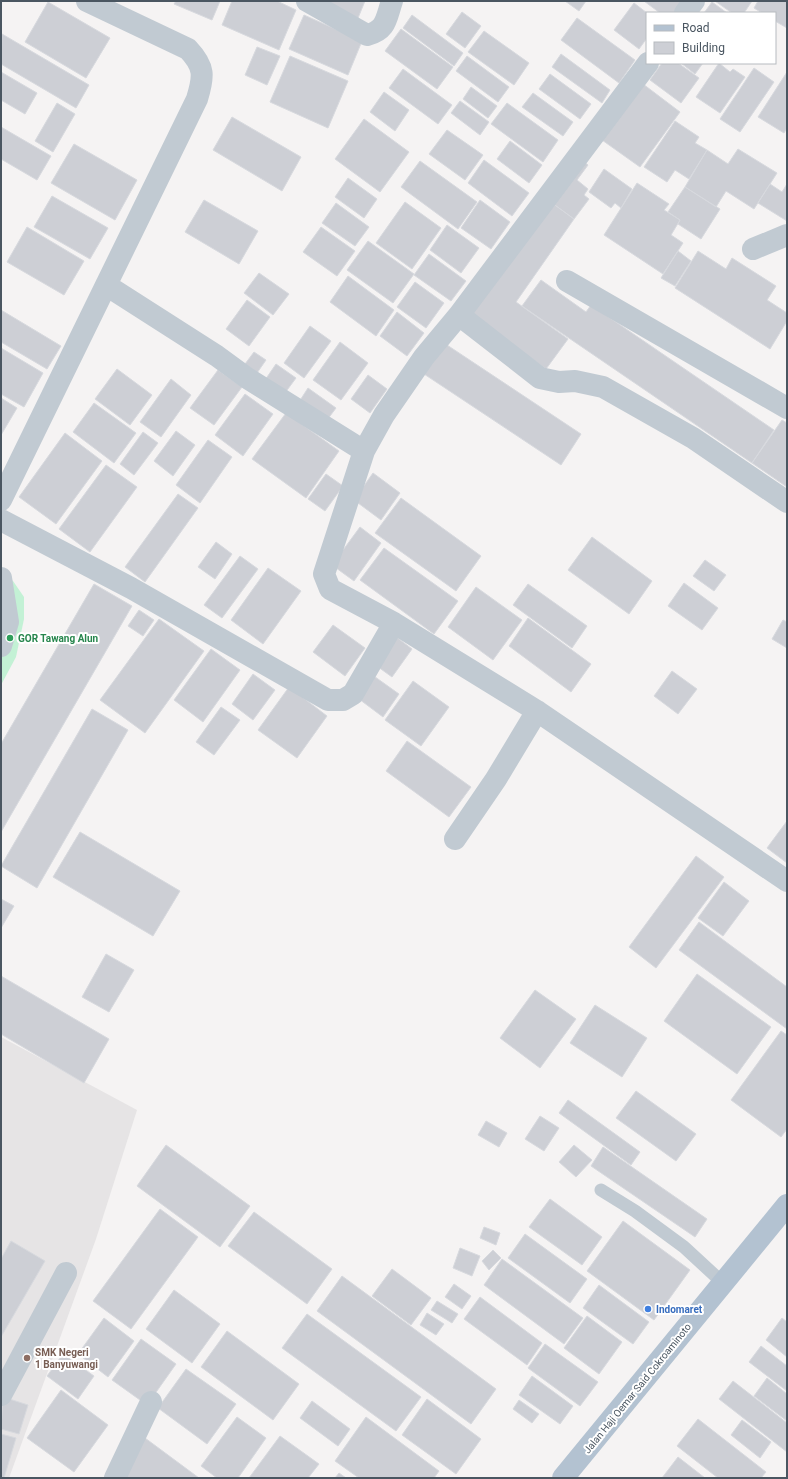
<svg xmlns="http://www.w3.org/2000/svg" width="788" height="1479" font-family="Roboto,sans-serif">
<rect width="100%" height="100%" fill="#f5f3f3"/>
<path fill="#e6e4e5" d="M 1,1037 L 137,1110 L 96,1239 L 9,1478 L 1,1478 Z"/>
<path fill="#c3f1d5" d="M 1,572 L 13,581 L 24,597 L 24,619 L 16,657 L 1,685 Z"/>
<path fill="#cdcfd5" stroke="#d7d9de" d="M 176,1 L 220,1 L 212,20 L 174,4 Z
M 232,1 L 277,1 L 296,10 L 279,50 L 222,25 Z
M 329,1 L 365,1 L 358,18 L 328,4 Z
M 565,1 L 586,1 L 579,11 Z
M 644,1 L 683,1 L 674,13 L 660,13 Z
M 715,1 L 752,1 L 744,13 L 732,13 Z
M 758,1 L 787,1 L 787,28 L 775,21 L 775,13 L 762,13 L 754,8 Z
M 48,2 L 110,38 L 86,78 L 25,42 Z
M 712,2 L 727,13 L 704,13 Z
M 634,3 L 647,13 L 647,38 L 639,49 L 614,30 Z
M 462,12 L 481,26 L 465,48 L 446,34 Z
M 304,15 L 362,41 L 348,75 L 289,49 Z
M 412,15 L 463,53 L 454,66 L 403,28 Z
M 577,18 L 635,60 L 619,83 L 561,40 Z
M 401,29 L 453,67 L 437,89 L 385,51 Z
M 484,31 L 529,63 L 514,85 L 468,52 Z
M 2,34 L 89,85 L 76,108 L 1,64 Z
M 257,47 L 280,56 L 267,85 L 245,75 Z
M 561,54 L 610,90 L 602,103 L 552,67 Z
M 290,56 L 348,81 L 328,128 L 270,102 Z
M 467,56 L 509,87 L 498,102 L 456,71 Z
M 662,63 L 678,63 L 699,78 L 681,103 L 650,80 Z
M 681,63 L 703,63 L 695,74 Z
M 719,63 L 730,72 L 733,69 L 745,77 L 720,113 L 696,97 Z
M 754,68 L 774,82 L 740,132 L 720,119 Z
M 403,69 L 452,105 L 438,124 L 389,88 Z
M 1,72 L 37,93 L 25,114 L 1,100 Z
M 787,72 L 787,128 L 784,133 L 758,117 Z
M 550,74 L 591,104 L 580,119 L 539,89 Z
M 643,84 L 680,112 L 640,167 L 602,140 Z
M 471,87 L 497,106 L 488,118 L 463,99 Z
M 384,92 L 409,110 L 395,131 L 370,112 Z
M 533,93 L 573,122 L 563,136 L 522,107 Z
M 460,101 L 489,122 L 480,135 L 451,113 Z
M 57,103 L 75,114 L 53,152 L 35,141 Z
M 507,103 L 558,140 L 543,162 L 491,124 Z
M 232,117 L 301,157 L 282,191 L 213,150 Z
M 364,119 L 409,152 L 380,192 L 335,159 Z
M 675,121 L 699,137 L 695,143 L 707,150 L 689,179 L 675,170 L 667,182 L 644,167 Z
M 1,127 L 51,156 L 37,180 L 1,159 Z
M 447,130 L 483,155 L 465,180 L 429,154 Z
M 510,141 L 542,165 L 529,183 L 497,159 Z
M 74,144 L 137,180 L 115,220 L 51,183 Z
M 738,149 L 777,173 L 754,209 L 726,191 L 716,207 L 685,187 L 707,150 L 728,164 Z
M 579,158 L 588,165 L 577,180 L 588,189 L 584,195 L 589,199 L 574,219 L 548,200 Z
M 484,160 L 529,193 L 512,216 L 468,183 Z
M 420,161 L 477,202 L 458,229 L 401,187 Z
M 604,169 L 632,189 L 621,208 L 615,203 L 611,208 L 589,192 Z
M 348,178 L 377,199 L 364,218 L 335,197 Z
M 637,183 L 669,204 L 664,210 L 680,220 L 671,235 L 683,243 L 663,274 L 604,235 Z
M 770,184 L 782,192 L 787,184 L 787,221 L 758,203 Z
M 685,187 L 720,209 L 701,239 L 678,224 L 680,220 L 668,212 Z
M 52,196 L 108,228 L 90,259 L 34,227 Z
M 204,200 L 258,231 L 239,264 L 185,232 Z
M 480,200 L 510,222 L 491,249 L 461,228 Z
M 548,200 L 574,219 L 516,302 L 568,339 L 546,369 L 465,311 Z
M 405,202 L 441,228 L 412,269 L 376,243 Z
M 336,203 L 369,227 L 355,246 L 322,223 Z
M 447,225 L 479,248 L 461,273 L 430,250 Z
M 27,227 L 84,261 L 64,295 L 7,262 Z
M 321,227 L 355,251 L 337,276 L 303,252 Z
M 368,241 L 414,274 L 393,303 L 347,270 Z
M 678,251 L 691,261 L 675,286 L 661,278 Z
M 698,251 L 726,269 L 732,258 L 776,286 L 767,300 L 787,313 L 787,321 L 770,349 L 675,288 Z
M 429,254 L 466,281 L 451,301 L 414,275 Z
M 259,273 L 289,294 L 273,315 L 244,293 Z
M 348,276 L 394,310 L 376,336 L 330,302 Z
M 541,280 L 586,312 L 591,305 L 774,430 L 752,463 L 522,306 Z
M 415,282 L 444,303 L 426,328 L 397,307 Z
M 247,300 L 270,317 L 249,346 L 226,329 Z
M 1,310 L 61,346 L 47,369 L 1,342 Z
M 397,312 L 424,333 L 407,356 L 380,336 Z
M 310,326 L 331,341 L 304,378 L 284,363 Z
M 441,341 L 581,434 L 561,465 L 421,372 Z
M 340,342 L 368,363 L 341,400 L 313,380 Z
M 1,348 L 43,373 L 24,407 L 1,394 Z
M 254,352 L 266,360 L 257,373 L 245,364 Z
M 276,364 L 296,378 L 282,397 L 263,383 Z
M 117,369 L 152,395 L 130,425 L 95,399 Z
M 218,370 L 242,387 L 214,425 L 190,408 Z
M 368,375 L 387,389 L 370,413 L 351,399 Z
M 171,379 L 191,395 L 161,437 L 140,422 Z
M 308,388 L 336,408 L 324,424 L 297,405 Z
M 245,394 L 273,414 L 243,456 L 215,435 Z
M 1,398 L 17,408 L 1,435 Z
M 94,403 L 136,433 L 114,463 L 73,432 Z
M 286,413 L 339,451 L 306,498 L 252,459 Z
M 782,420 L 787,423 L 787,487 L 752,463 Z
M 176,431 L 195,445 L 173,476 L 154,461 Z
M 143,432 L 158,443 L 134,475 L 120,464 Z
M 65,433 L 102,461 L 56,524 L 19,497 Z
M 208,440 L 232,457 L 200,503 L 176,485 Z
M 106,465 L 137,487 L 90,552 L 59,529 Z
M 373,473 L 400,493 L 381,520 L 354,500 Z
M 326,474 L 343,486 L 325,511 L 308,499 Z
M 178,494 L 198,508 L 145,582 L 125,567 Z
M 401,498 L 481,556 L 456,591 L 375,533 Z
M 360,527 L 381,543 L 354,581 L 332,565 Z
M 592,537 L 652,581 L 629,614 L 568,570 Z
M 216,542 L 232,554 L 215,579 L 198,567 Z
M 384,548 L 458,601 L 434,634 L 360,580 Z
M 240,556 L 258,569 L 222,618 L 204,605 Z
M 705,560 L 726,575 L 714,591 L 693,576 Z
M 268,568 L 301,591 L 263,644 L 231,620 Z
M 684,583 L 718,608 L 702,630 L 668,606 Z
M 94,584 L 132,606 L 1,832 L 1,744 Z
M 528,584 L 587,626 L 572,648 L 513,605 Z
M 476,587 L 522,620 L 493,660 L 448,627 Z
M 139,610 L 154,620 L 143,636 L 128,626 Z
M 528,618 L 591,664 L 571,692 L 509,646 Z
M 159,619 L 204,651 L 145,733 L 100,700 Z
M 783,620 L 787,622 L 787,648 L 772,639 Z
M 333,625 L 365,648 L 345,676 L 313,652 Z
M 395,636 L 412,649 L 392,677 L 374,664 Z
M 211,649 L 240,670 L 203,722 L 174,700 Z
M 672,671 L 697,689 L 678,714 L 654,696 Z
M 253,674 L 275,690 L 253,720 L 232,704 Z
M 371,674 L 399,694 L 383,717 L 355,696 Z
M 413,681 L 449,707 L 421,746 L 385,720 Z
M 289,687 L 327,716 L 297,758 L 258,730 Z
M 221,707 L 240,720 L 214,755 L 196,742 Z
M 92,709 L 128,730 L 37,888 L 1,866 Z
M 407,741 L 471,787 L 449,817 L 386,771 Z
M 787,821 L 787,863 L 767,848 Z
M 80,832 L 180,891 L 153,936 L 53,877 Z
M 696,856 L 724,877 L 656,968 L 629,947 Z
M 724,882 L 749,901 L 723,936 L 698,918 Z
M 1,899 L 14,906 L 1,928 Z
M 699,922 L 787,987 L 787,1029 L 679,950 Z
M 106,954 L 134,970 L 109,1012 L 82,997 Z
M 697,974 L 771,1027 L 737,1074 L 664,1021 Z
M 1,976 L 109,1039 L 84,1083 L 1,1034 Z
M 535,990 L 576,1019 L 540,1068 L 500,1038 Z
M 595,1005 L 647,1038 L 622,1077 L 570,1043 Z
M 781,1031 L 787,1035 L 787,1129 L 781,1137 L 731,1100 Z
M 636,1091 L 696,1134 L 676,1161 L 616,1118 Z
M 568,1100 L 640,1152 L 631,1165 L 559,1113 Z
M 540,1116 L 559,1128 L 544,1151 L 525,1139 Z
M 486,1121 L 507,1133 L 499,1147 L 478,1135 Z
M 166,1145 L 250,1206 L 220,1247 L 137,1186 Z
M 574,1145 L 592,1160 L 576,1177 L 559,1162 Z
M 603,1147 L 707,1219 L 695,1237 L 591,1166 Z
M 550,1199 L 602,1237 L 582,1265 L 529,1227 Z
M 160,1209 L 198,1237 L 131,1329 L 93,1301 Z
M 254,1212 L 332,1269 L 307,1304 L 228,1246 Z
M 623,1221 L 690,1270 L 654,1320 L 587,1271 Z
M 484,1227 L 500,1233 L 496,1245 L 480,1238 Z
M 525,1234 L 587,1279 L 570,1303 L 508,1258 Z
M 11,1241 L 45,1261 L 1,1337 L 1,1259 Z
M 460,1248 L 480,1256 L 472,1276 L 453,1268 Z
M 493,1250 L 501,1258 L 489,1270 L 482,1261 Z
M 502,1259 L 583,1318 L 564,1344 L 484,1285 Z
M 392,1269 L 431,1298 L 411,1325 L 372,1296 Z
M 342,1276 L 496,1389 L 471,1424 L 317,1311 Z
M 454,1284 L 471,1296 L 462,1309 L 445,1297 Z
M 599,1285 L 649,1322 L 633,1344 L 583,1308 Z
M 174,1290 L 220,1324 L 192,1363 L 146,1329 Z
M 480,1297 L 542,1343 L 527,1365 L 464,1319 Z
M 437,1301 L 458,1314 L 452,1323 L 431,1310 Z
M 427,1313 L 444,1324 L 436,1335 L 420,1325 Z
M 307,1314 L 421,1397 L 396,1431 L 282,1348 Z
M 587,1316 L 622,1342 L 599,1374 L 564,1348 Z
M 104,1318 L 134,1341 L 108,1377 L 78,1354 Z
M 782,1318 L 787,1322 L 787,1357 L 766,1340 Z
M 227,1331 L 299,1384 L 273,1420 L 201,1367 Z
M 141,1339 L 176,1364 L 147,1405 L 112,1380 Z
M 545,1344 L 598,1382 L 580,1406 L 528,1368 Z
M 761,1346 L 787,1366 L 787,1391 L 749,1362 Z
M 63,1354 L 94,1376 L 78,1399 L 47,1376 Z
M 186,1369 L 236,1404 L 207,1444 L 158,1408 Z
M 532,1376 L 573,1406 L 560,1424 L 519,1395 Z
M 767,1378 L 787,1394 L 787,1421 L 754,1396 Z
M 733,1381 L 787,1423 L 787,1452 L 719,1399 Z
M 61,1390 L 108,1425 L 74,1472 L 27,1438 Z
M 3,1397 L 28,1405 L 19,1434 L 1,1429 Z
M 427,1399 L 481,1439 L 456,1474 L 402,1435 Z
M 519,1400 L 539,1414 L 532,1423 L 513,1409 Z
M 312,1401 L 350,1429 L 338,1446 L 300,1418 Z
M 237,1417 L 266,1438 L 238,1478 L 217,1478 L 201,1466 Z
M 366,1417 L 439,1471 L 434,1478 L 359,1478 L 335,1461 Z
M 698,1419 L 766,1472 L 761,1478 L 718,1478 L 677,1446 Z
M 742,1420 L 771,1442 L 760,1458 L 731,1435 Z
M 1,1434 L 16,1438 L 4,1478 L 1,1478 Z
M 280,1436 L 319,1464 L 308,1478 L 249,1478 Z
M 145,1438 L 199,1478 L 120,1478 Z
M 678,1457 L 705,1478 L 662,1478 Z
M 339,1473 L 346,1478 L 335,1478 Z"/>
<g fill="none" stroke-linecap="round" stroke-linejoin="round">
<path stroke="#c1cad2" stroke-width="13" d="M 601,1190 L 635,1211 L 684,1247 L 723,1283"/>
<path stroke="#c1cad2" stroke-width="22" d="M 307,1 L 367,35 C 387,30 386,18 392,1
M 685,13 L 694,1
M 648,63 L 459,315 L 424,357 L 384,415 L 364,451 L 324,574 L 330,589 L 394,623 L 537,711 L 787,881
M 753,249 L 787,235
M 567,281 L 787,408
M 106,285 L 217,356 L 247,378 L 364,451
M 459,315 L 540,378 L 559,382 L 575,381 L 603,387 L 693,438 L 787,502
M 1,500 L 197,99 C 204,76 205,67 188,49 L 87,1
M 1,520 L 131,588 L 328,700 L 343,700 L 353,694 L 394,623
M 1,578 L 8,622 L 1,646
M 455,839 L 496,779 L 537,711
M 1,1395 L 66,1273
M 115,1478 L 151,1402"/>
<path stroke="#b3c2d1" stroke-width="22" d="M 563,1478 L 787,1205"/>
</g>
<circle fill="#2e9e5b" stroke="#fff" stroke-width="1.5" cx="10" cy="638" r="4"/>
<circle fill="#3f7fe0" stroke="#fff" stroke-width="1.5" cx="648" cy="1309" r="4"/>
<circle fill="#8d6e63" stroke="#fff" stroke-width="1.5" cx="27" cy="1358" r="4"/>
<g text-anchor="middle" stroke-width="4" stroke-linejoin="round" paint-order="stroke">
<g font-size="10" font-weight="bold" fill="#27864d" stroke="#fff" text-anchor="start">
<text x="18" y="642">GOR Tawang Alun</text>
</g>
<g font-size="10" font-weight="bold" fill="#366cbe" stroke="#fff" text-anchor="start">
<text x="656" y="1313">Indomaret</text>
</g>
<g font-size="10" font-weight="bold" fill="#785e54" stroke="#fff" text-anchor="start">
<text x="35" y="1356">SMK Negeri<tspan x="35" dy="12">1 Banyuwangi</tspan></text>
</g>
<g font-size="10" fill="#4a5661" stroke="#fff">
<text transform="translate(637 1388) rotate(-51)" y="4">Jalan Haji Oemar Said Cokroaminoto</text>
</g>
</g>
<rect width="788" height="1479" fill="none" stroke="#4a5661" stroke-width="4"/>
<rect x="646" y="12" width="130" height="52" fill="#ffffff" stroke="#b7bbc0"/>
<rect x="654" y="25" width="20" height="6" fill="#b3c2d1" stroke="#b7bbc0"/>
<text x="682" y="32" font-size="12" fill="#4a5661">Road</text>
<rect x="654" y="42" width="20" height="12" fill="#cdcfd5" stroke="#b7bbc0"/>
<text x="682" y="52" font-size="12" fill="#4a5661">Building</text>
</svg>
